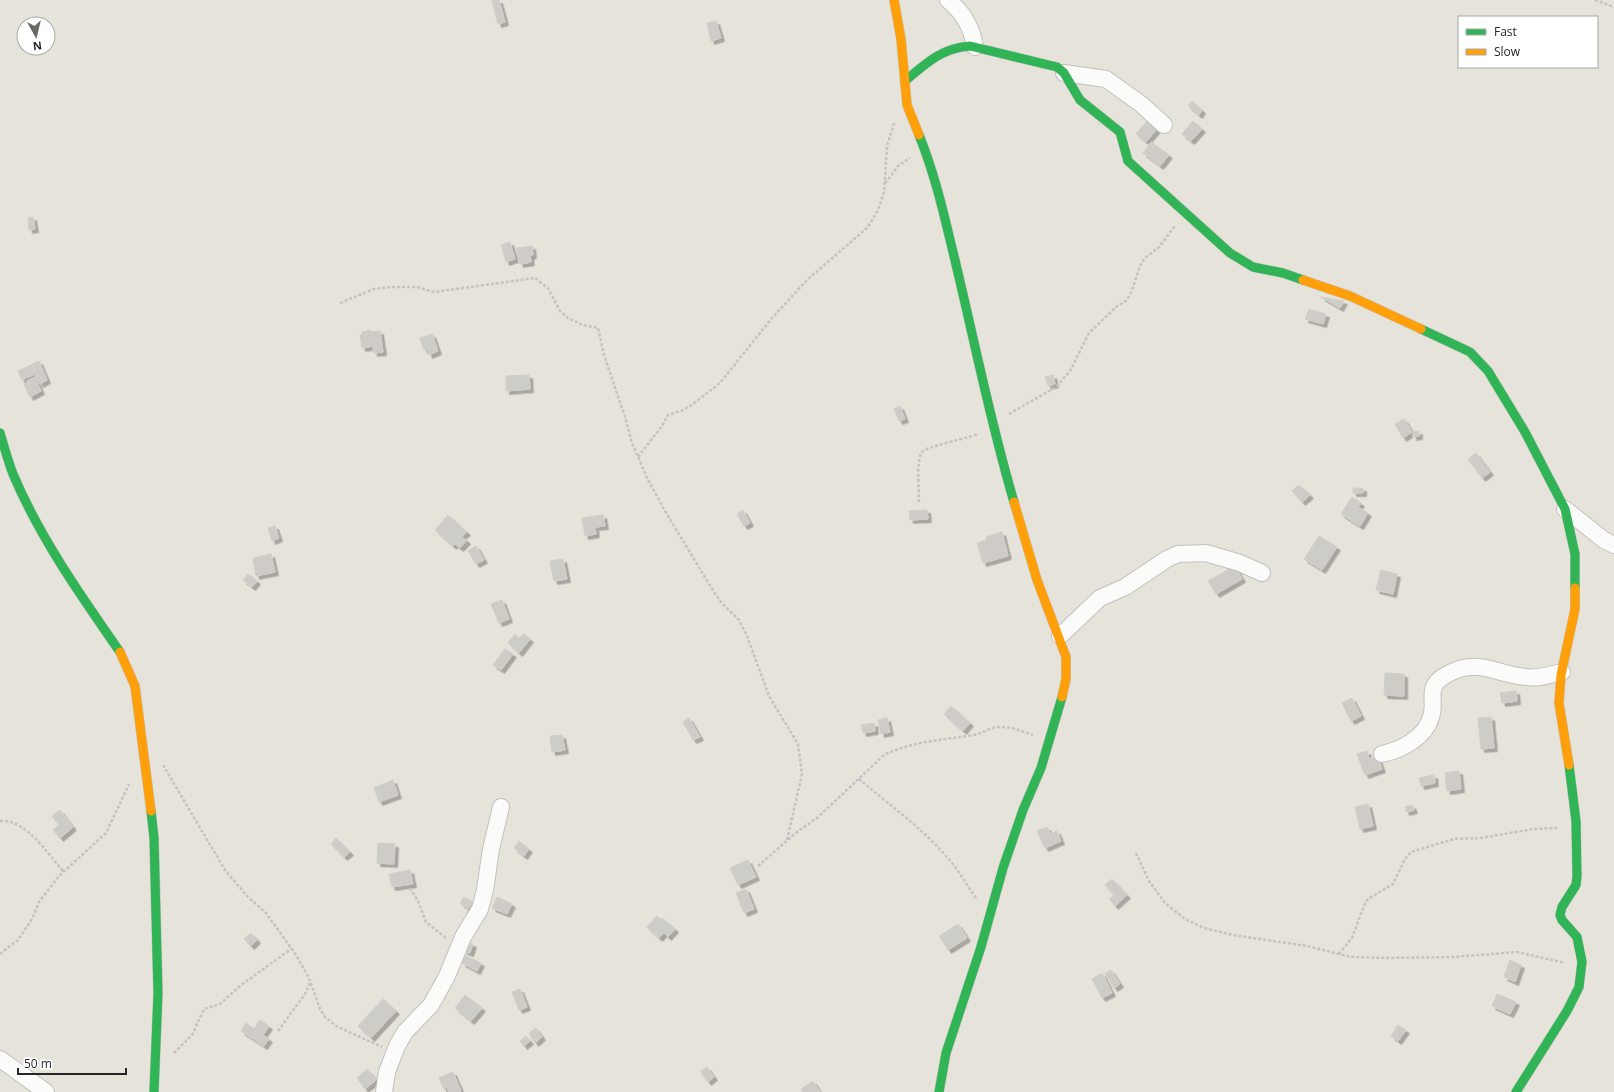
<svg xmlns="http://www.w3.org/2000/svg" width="1614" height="1092" font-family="'Open Sans',sans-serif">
<defs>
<filter id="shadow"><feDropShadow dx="3.5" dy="3.5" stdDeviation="0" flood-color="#0004"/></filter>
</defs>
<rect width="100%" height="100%" fill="#e6e3db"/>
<path fill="#ceccc7" stroke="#d1cec8" filter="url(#shadow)" d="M 492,0 L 499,0 L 505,22 L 498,24 Z
M 716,21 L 721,38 L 711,41 L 707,23 Z
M 1192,101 L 1202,110 L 1199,115 L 1188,106 Z
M 1147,121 L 1157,129 L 1146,142 L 1136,134 Z
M 1193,121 L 1202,129 L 1191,141 L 1182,134 Z
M 1151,142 L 1169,155 L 1160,166 L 1143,153 Z
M 33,217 L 35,229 L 29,230 L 28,218 Z
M 510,242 L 515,259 L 506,262 L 501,245 Z
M 532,246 L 533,255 L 530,256 L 531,262 L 520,264 L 516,248 Z
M 1321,297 L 1344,301 L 1340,308 Z
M 1309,309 L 1326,314 L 1323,324 L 1305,319 Z
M 370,330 L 371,332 L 380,331 L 383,352 L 374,353 L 373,346 L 362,348 L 360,335 L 362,334 L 362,332 Z
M 432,334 L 438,351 L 429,355 L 427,349 L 424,350 L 420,338 Z
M 39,361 L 47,380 L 40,384 L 35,374 L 22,380 L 18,371 Z
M 529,375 L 530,389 L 506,391 L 506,376 Z
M 1053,375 L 1055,384 L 1048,386 L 1045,377 Z
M 35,377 L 41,391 L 30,397 L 24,384 L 27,383 L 27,381 Z
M 900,406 L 905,419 L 899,421 L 894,409 Z
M 1404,419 L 1412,432 L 1403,438 L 1395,424 Z
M 1419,431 L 1419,436 L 1413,437 L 1413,432 Z
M 1476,453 L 1490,472 L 1482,478 L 1468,459 Z
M 1299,485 L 1310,495 L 1302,502 L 1292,491 Z
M 1353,488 L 1363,488 L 1363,493 L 1353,493 Z
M 1352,497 L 1361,503 L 1358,507 L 1368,513 L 1360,526 L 1341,514 Z
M 743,510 L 750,523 L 744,526 L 737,514 Z
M 927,510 L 928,519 L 910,520 L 909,511 Z
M 448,515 L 467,532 L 462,536 L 467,541 L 460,548 L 455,544 L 453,546 L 435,530 Z
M 603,515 L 605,526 L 595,527 L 596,534 L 585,536 L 582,518 Z
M 275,526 L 279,538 L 272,541 L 268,528 Z
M 1002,532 L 1008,556 L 983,563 L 977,543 L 987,540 L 986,537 Z
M 1319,536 L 1337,547 L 1322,570 L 1304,559 Z
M 476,546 L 484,560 L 476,564 L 468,551 Z
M 271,554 L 275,572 L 256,576 L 253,558 Z
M 563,559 L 567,579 L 554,581 L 550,561 Z
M 1235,566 L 1242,579 L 1216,594 L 1208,581 Z
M 1381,570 L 1397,574 L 1393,594 L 1376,590 Z
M 248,574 L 257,581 L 252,587 L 243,580 Z
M 502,600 L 509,619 L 499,623 L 491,604 Z
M 515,634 L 519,638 L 524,634 L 530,639 L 519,653 L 508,643 Z
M 505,649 L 513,654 L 501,670 L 493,665 Z
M 1385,673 L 1404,674 L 1404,696 L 1384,695 Z
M 1516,691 L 1517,701 L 1502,703 L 1500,693 Z
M 1352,698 L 1361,716 L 1351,721 L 1342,703 Z
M 951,706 L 970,723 L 963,731 L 944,714 Z
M 1491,717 L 1494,748 L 1481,749 L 1478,718 Z
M 689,718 L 700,737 L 693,740 L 683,722 Z
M 887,718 L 890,732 L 881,734 L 878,720 Z
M 874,723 L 875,731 L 863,733 L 861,725 Z
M 562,735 L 565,750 L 552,752 L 550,736 Z
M 1367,751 L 1369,759 L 1377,756 L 1382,769 L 1365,775 L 1357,754 Z
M 1459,771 L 1461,789 L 1447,791 L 1445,773 Z
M 1434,775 L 1435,783 L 1421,786 L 1419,778 Z
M 393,780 L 398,795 L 379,802 L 374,788 Z
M 1368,804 L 1373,826 L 1360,829 L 1355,807 Z
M 1412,805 L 1414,810 L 1406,812 L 1405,807 Z
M 60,810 L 73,827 L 60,838 L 53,830 L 59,825 L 52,816 Z
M 1047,827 L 1050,834 L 1057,831 L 1061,841 L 1045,848 L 1037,831 Z
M 336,838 L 350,852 L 344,857 L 331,844 Z
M 519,841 L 529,849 L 524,856 L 514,848 Z
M 378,843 L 395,844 L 394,864 L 377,863 Z
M 748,860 L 756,877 L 738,885 L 730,868 Z
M 410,870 L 413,884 L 392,887 L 389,874 Z
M 1112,879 L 1127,895 L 1115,906 L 1109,899 L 1114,895 L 1105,885 Z
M 746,889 L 754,909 L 744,913 L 736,893 Z
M 464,897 L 473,902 L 468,909 L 460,903 Z
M 497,897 L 512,904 L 507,914 L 492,908 Z
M 657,916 L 661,920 L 662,918 L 675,929 L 668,937 L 664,933 L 659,938 L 647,927 Z
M 958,924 L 967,938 L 948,950 L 939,936 Z
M 251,933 L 257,940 L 251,946 L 244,939 Z
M 468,942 L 473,944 L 470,953 L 464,951 Z
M 466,956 L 481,963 L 477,971 L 462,963 Z
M 1510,960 L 1521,965 L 1515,982 L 1504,977 Z
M 1111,970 L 1120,984 L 1114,988 L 1105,974 Z
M 1102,973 L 1112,993 L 1102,998 L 1092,979 Z
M 520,989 L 527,1007 L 519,1010 L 512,992 Z
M 1497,994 L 1516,1002 L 1510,1014 L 1492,1006 Z
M 465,995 L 482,1008 L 471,1021 L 455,1008 Z
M 383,999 L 396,1011 L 371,1038 L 358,1026 Z
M 260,1020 L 269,1026 L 263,1035 L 269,1039 L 264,1046 L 241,1031 L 246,1023 L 254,1029 Z
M 1398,1025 L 1406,1030 L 1398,1041 L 1391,1036 Z
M 536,1028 L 542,1037 L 535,1043 L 529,1033 Z
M 526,1036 L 530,1041 L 524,1046 L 520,1041 Z
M 707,1067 L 714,1077 L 708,1082 L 700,1071 Z
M 367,1069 L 376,1080 L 365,1089 L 357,1078 Z
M 453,1072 L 461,1091 L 460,1092 L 449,1092 L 447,1087 L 444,1089 L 439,1078 Z
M 813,1081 L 820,1092 L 803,1092 L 801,1089 Z"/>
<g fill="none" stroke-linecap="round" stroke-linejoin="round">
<defs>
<path id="street" d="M 948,0 C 963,12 972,28 975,47
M 1064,73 L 1106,79 L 1141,104 L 1164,125
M 1565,509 L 1604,540 L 1614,545
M 1060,636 L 1100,598 L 1125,587 L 1167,559 L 1178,554 L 1206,553 L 1240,563 L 1262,573
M 1382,754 C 1401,750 1425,738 1431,717 C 1437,700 1424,687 1446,675 C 1478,657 1494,674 1526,677 C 1537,679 1550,675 1562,672
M 0,1059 L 46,1092
M 384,1092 L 387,1072 L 397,1046 L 405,1032 L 431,1005 L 447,976 L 463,937 L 480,909 L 485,890 L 491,849 L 501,807"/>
<path id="fast" d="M 905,81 C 926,63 942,48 970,46 L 1057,67 L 1064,73 L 1080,100 L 1120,132 L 1128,161 L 1230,253 L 1253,267 L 1283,273 L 1303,280
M 919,135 C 934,172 943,210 952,248 C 973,333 989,418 1014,502
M 1421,329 L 1470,352 L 1488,371 L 1525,432 L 1565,509 L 1575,554 L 1575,588
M 0,433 C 4,446 8,461 13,474 C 40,538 81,596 120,652
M 151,811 L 154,838 L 158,993 L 154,1092
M 939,1092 L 946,1053 L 981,947 L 1003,868 L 1023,810 L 1041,768 L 1062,697
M 1516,1092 L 1567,1011 L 1579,987 L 1582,962 L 1577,937 L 1562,920 L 1560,915 L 1562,907 L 1576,885 L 1577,876 L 1576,821 L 1569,765"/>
<path id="slow" d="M 894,0 L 901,39 L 907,105 L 919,135
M 1303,280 L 1350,296 L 1421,329
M 1014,502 L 1037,580 L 1066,657 L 1066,679 L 1062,697
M 120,652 L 135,686 L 151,811
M 1569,765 L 1559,703 L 1561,675 L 1575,609 L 1575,588"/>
</defs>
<use href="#street" stroke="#c3c1c1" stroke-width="18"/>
<use href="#fast" stroke="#c3c1c1" stroke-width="10"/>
<use href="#slow" stroke="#c3c1c1" stroke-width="10"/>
<path stroke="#c4c3c2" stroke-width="2.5" stroke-dasharray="3 2" stroke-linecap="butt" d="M 1595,0 L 1614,7
M 885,183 L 899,165 L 910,158
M 340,303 L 374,289 L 391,287 L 417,287 L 434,292 L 535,278 L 548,288 L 560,311 L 568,318 L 583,325 L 598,328 L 604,355 L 625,417 L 632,443 L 648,480 L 665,511 L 712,589 L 721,602 L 739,620 L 747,636 L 769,696 L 798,744 L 802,774 L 787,840
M 1009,414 L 1056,387 L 1070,371 L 1089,333 L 1116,307 L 1127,300 L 1132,290 L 1140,266 L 1145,258 L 1159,247 L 1175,226
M 638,457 L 662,426 L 668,415 L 683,410 L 693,404 L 720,383 L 772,318 L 807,280 L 868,227 L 878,210 L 884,192 L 887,146 L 894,123
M 919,502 C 919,490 916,461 922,452 C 925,447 968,438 978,434
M 163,765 L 225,870 L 248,897 L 266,913 L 296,955 L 309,978 L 320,1009 L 325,1017 L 336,1026 L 382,1047
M 859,779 C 888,804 921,827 946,856 C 958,869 966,884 976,898
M 0,821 C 27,819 47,854 64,872
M 1136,853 L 1149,881 L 1165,903 L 1185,919 L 1204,928 L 1233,935 L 1307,946 L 1351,957 L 1388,958 L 1453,957 L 1517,952 L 1565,963
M 758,866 L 798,831 L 817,818 L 884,755 C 913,741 943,740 974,735 C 984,733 990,727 1000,727 C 1012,727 1022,731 1033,735
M 410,888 L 418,901 L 426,922 L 447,939
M 0,954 L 18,940 L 32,919 L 39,902 L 59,876 L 106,833 L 129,784
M 1339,954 L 1352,938 L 1364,906 L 1368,899 L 1393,884 L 1405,859 L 1411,852 L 1454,839 L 1481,838 L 1533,829 L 1559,828
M 278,1031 L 305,994 L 310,983
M 174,1053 L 192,1035 L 204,1009 L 220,1004 L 241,985 L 291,949"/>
<use href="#street" stroke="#fbfbfa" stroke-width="16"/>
<use href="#fast" stroke="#30b455" stroke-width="9"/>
<use href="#slow" stroke="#ff9f0a" stroke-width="9"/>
</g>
<rect x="1458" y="16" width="140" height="52" fill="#ffffff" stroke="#a8a8a8"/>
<rect x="1466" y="29" width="20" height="6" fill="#30b455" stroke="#a8a8a8"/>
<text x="1494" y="36" font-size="12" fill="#262626">Fast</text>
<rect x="1466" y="49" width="20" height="6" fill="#ff9f0a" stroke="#a8a8a8"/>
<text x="1494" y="56" font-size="12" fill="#262626">Slow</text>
<g transform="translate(36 36) rotate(172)"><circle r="19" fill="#ffffff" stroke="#a8a8a8"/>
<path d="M0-3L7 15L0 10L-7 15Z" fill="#696865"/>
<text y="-6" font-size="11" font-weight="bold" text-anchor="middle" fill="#262626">N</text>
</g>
<path d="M18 1068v6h108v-6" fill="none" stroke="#262626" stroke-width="2"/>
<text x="24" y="1068" font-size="12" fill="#262626" stroke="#ffffff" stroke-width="3" paint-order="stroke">50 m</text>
</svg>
